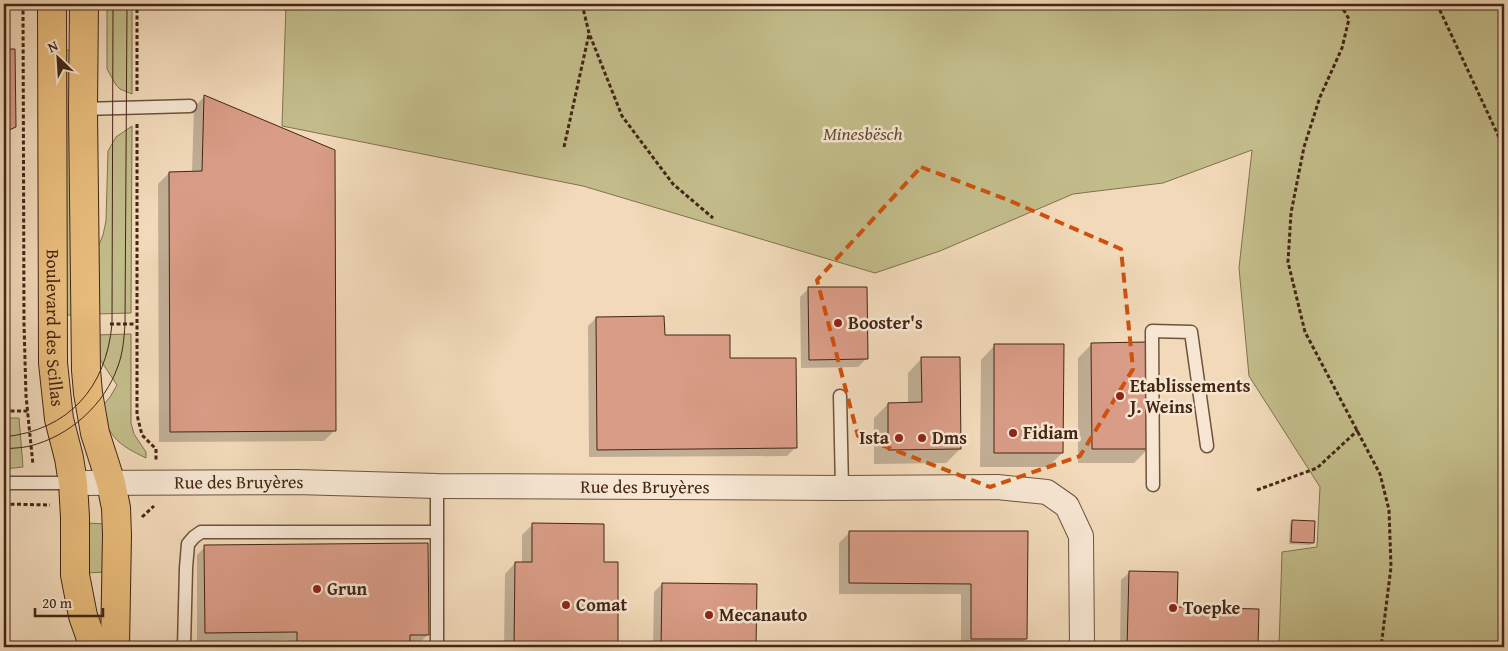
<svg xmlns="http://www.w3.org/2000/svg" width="1508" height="651" font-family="'Gentium Book Plus',serif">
<rect width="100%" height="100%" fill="#f1d9b9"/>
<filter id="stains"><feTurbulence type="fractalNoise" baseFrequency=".004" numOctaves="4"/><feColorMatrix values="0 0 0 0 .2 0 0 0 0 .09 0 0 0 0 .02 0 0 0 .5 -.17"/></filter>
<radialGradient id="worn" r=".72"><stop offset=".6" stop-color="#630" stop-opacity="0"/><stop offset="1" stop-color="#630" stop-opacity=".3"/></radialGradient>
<path fill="#c2bc8a" stroke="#82714f" d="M 107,4 L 132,4 L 132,94 L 120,89 L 116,85 L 107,69 Z
M 286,4 L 1504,4 L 1504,647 L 1279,647 L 1282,552 L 1317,547 L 1320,487 L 1249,376 L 1239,268 L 1252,150 L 1163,183 L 1073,194 L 940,251 L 875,273 L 583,186 L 282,126 Z
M 67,50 L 70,51 L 74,315 L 65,315 L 65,52 Z
M 132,126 L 131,313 L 96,314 L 97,249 L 103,235 L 106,221 L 108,151 L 116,137 Z
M 131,334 L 131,423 L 134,434 L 146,452 L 146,458 C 119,445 109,438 101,408 L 110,397 L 117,385 L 99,358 L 96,335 Z
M 4,418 L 19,418 L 23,467 L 4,469 Z
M 86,523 L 106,524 L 106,572 L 86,573 Z"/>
<path fill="#0003" d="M 4,50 L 14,51 L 15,126 L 4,137 Z
M 204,97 L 335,430 L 324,441 L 159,442 L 158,184 L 169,173 L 192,173 L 194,107 Z
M 809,288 L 866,359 L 858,367 L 801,368 L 800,297 Z
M 596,318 L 663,336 L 796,447 L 787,456 L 589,457 L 588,326 Z
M 1092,344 L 1148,449 L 1134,463 L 1078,463 L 1078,358 Z
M 995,345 L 1062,453 L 1048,467 L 980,467 L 981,360 Z
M 922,358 L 960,449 L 946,463 L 874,464 L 874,418 L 888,404 L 908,404 L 908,373 Z
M 1292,521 L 1313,542 L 1310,545 L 1289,544 L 1290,524 Z
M 533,524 L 602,563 L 617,563 L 617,647 L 504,647 L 505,574 L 515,563 L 522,563 L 522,535 Z
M 850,532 L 1027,533 L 1026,639 L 1017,647 L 961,647 L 961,594 L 839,594 L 839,543 Z
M 205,547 L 428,634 L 420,643 L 409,643 L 409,647 L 289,647 L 289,640 L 197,641 L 197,555 Z
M 1130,572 L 1176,609 L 1258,611 L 1256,647 L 1120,647 L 1121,580 Z
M 662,584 L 755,585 L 755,647 L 653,647 L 654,592 Z"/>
<path fill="#d99c86" stroke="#432614" d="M 4,49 L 15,49 L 16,127 L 4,132 Z
M 204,95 L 335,150 L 336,431 L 170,432 L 169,172 L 202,171 Z
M 808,287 L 867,287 L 868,359 L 809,360 Z
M 664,316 L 665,335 L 730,335 L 730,358 L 796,358 L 797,448 L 597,450 L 596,317 Z
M 1147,342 L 1149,449 L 1092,449 L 1091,343 Z
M 994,344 L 1064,344 L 1063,453 L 994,453 Z
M 921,357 L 960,357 L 961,449 L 888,450 L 888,403 L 922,402 Z
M 1292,520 L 1315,521 L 1314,543 L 1291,542 Z
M 532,523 L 604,524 L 604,562 L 618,562 L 618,647 L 514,647 L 515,562 L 532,562 Z
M 849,531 L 1028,531 L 1027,639 L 971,639 L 971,584 L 849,583 Z
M 428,543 L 429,635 L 410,635 L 410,647 L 297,647 L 297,632 L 205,633 L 204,545 Z
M 1129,571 L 1178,572 L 1177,607 L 1259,609 L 1258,647 L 1127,647 Z
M 662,583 L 757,584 L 756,647 L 661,647 Z"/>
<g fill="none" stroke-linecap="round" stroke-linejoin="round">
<defs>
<path id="lane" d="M 83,109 L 190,106
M 840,396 L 842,488
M 4,483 L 73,483
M 1153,485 L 1152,331 L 1191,332 L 1207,446
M 437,486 L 437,647
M 184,647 L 186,568 L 188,544 L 194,537 L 201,532 L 437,532"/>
<g id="street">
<path id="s1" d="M 73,483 L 296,482 L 437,486 L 842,488 L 997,487 L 1047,492 L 1067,506 L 1081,536 L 1082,647"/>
</g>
<g id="primary">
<path id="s2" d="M 52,4 L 53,363 L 59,419 L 69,458 L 73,483 L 75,517 L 75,575 L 83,616 L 94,647"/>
<path d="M 84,4 L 83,109 L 86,370 L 88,393 L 95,433 L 111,483 L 116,508 L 117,535 L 115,647"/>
</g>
</defs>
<use href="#lane" stroke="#6e533d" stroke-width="15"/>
<use href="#street" stroke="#6e533d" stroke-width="26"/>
<use href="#primary" stroke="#432614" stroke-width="30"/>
<path stroke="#432614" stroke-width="3" stroke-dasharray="4 2.5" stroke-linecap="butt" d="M 23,4 L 24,324 L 26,396 L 33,465
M 582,4 L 589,33 L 622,116 L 673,184 L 713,218
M 1340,4 L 1349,19 L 1342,48 L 1320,97 L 1304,147 L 1291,213 L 1288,262 L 1305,332 L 1380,474 L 1389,510 L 1391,567 L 1381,647
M 1437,4 L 1504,148
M 137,91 L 137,4
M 137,124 L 137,415 L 142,435 L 156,449 L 156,461
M 564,147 L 589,34
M 110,324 L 136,324
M 4,411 L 28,411
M 1257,490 L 1317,468 L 1358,430
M 4,504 L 50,505
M 142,517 L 154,506"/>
<use href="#lane" stroke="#f6e6d2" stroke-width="12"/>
<use href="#street" stroke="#f6e6d2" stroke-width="24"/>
<use href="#primary" stroke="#e8bc7c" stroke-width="28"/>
<path stroke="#432614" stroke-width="1" d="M 4,437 C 69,430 106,388 112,324 L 113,4
M 4,449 C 13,448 22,448 30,446 C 70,436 105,404 118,366 C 123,353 124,338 125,324 L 127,4"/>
</g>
<path fill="none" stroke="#cf510d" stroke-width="4" stroke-dasharray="10 6" stroke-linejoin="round" d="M 921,167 L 1008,200 L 1121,249 L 1133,369 L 1080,456 L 990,487 L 858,436 L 817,280 Z"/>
<g fill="#8f2418" stroke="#f6e6d2" stroke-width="2">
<circle cx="838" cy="323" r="5"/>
<circle cx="1120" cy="396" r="5"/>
<circle cx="1013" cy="433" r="5"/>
<circle cx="899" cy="438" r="5"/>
<circle cx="922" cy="438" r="5"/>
<circle cx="317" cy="589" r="5"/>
<circle cx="566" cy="605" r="5"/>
<circle cx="1173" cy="608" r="5"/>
<circle cx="709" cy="615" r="5"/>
</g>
<g text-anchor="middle" stroke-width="5" stroke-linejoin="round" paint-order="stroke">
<g font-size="18" font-style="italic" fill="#634c32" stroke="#f6e6d2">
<text x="863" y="140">Minesbësch</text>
</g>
<g font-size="18" font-weight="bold" fill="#432614" stroke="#f6e6d2" text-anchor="start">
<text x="848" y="329">Booster's</text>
<text x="1130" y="392">Etablissements<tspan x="1130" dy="21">J. Weins</tspan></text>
<text x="1023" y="439">Fidiam</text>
<text x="889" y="444" text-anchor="end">Ista</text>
<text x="932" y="444">Dms</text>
<text x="327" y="595">Grun</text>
<text x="576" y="611">Comat</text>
<text x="1183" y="614">Toepke</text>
<text x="719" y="621">Mecanauto</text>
</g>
<g font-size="18" fill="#432614" stroke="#f6e6d2">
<text dy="6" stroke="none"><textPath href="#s2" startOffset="324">Boulevard des Scillas</textPath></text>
<text dy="6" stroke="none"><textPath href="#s1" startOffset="166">Rue des Bruyères</textPath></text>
<text dy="6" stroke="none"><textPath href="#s1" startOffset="572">Rue des Bruyères</textPath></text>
</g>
</g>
<rect width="1508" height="651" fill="none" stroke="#f1d9b9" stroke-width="20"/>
<rect x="5" y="5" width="1498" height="641" fill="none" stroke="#432614" stroke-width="2.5"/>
<rect x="10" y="10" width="1488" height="631" fill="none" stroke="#432614"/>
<g transform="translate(58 58) rotate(335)" stroke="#f6e6d2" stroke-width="4" paint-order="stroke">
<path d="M0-4L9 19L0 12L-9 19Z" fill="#432614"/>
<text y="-8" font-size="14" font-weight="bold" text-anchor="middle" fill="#432614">N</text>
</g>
<path d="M35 608v8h68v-8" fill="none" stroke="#432614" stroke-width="2.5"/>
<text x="42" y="608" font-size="15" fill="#432614" stroke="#f6e6d2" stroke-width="4" paint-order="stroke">20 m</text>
<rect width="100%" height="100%" filter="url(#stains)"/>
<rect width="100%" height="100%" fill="url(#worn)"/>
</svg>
